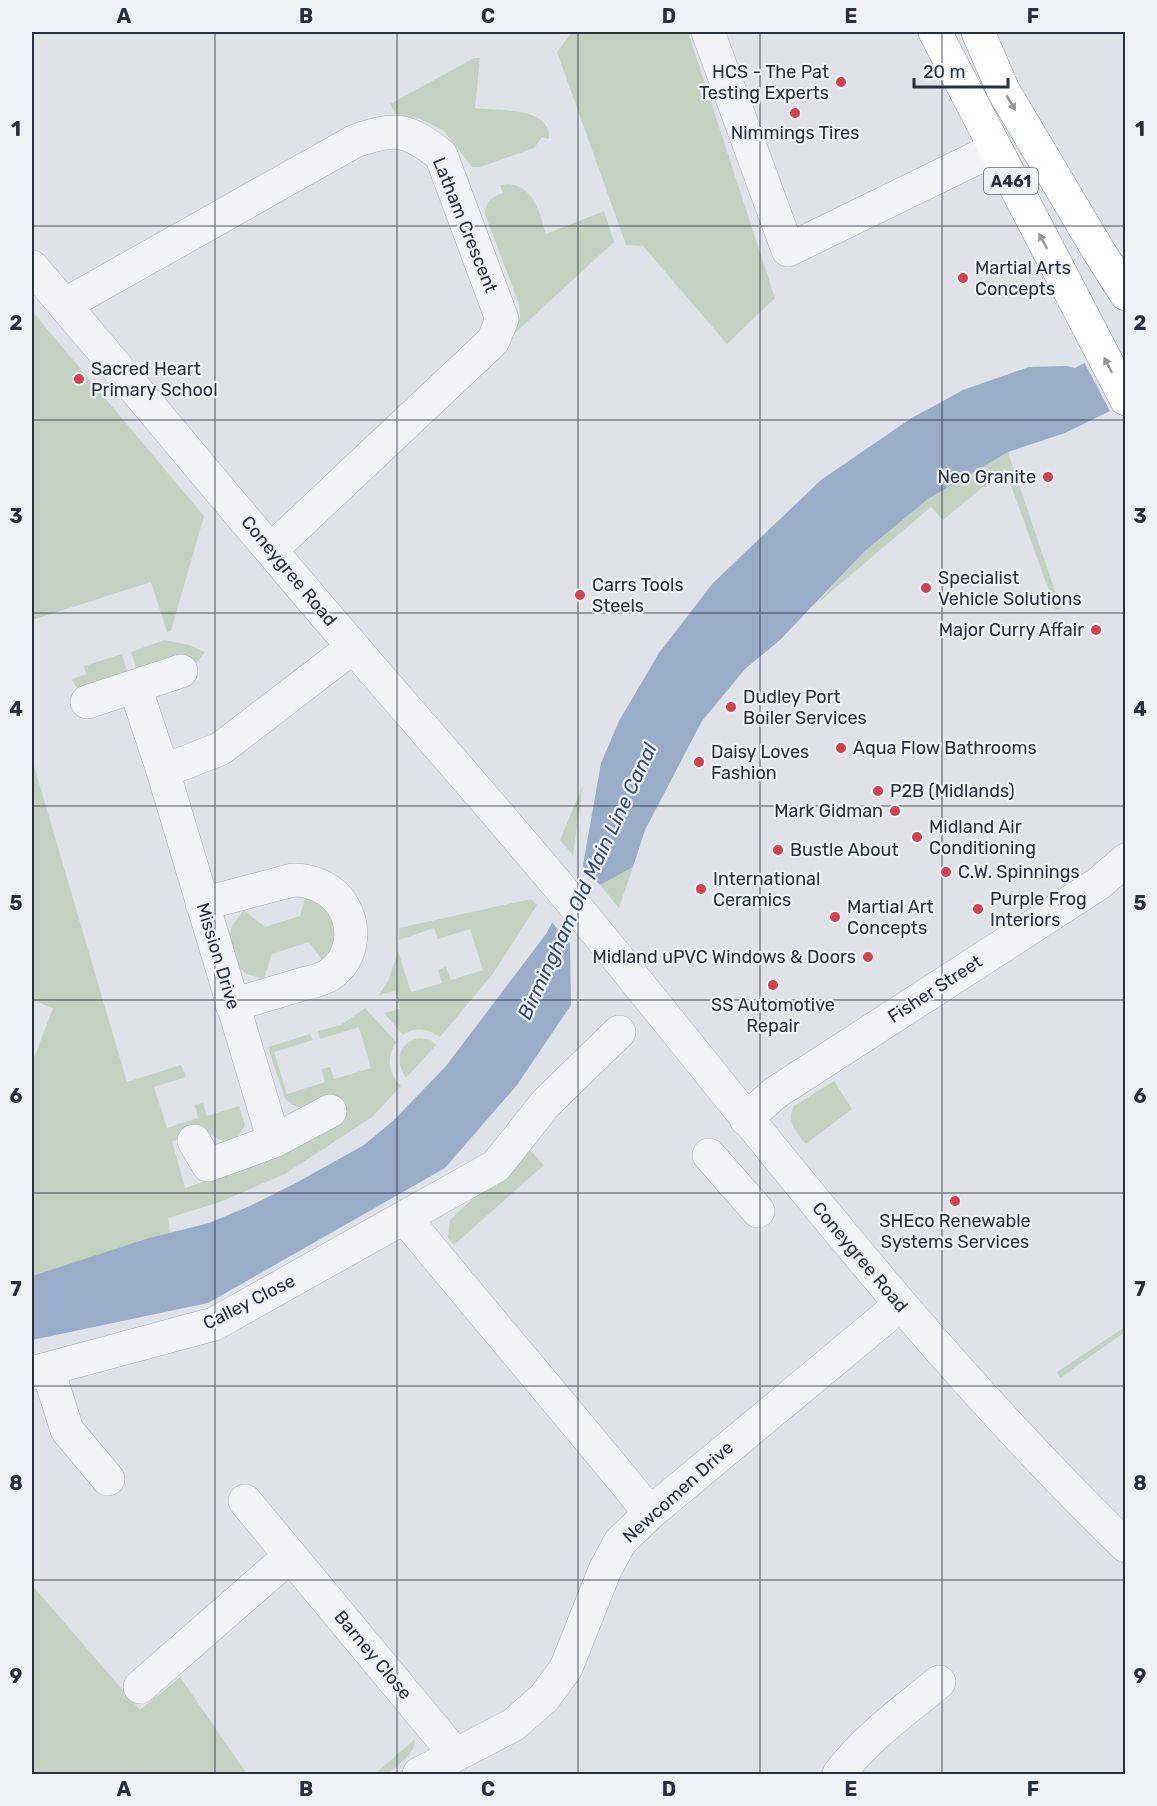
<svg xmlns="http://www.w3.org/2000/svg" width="1157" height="1806" font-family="Rubik,sans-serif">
<rect width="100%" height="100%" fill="#dfe2e8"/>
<path fill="#c3d2c0" d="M 572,32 L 688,32 L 775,298 L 727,344 L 643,246 L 626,245 L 557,52 Z
M 474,58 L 480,58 L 475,108 C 498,111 551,106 549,139 L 542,137 L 534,148 L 480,167 L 472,167 L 443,130 L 420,119 L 396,114 L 390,104 Z
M 508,184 C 535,187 539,212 546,234 L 604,211 L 614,242 L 514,334 L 520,316 L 519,304 L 485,214 C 486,201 491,197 503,193 L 500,185 Z
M 32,311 L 204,516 L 171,631 L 167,632 L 151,582 L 32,620 Z
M 1008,452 L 1061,609 L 1056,610 L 1005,469 L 943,520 L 931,507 L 813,607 L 865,551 L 928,499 Z
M 164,640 L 189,645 L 205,652 L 186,677 L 139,677 L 131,652 Z
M 122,654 L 130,681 L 78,691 L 72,679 L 86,674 L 84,666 Z
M 32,759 L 127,1082 L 181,1065 L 186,1077 L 154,1087 L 167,1128 L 198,1118 L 195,1105 L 203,1103 L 207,1116 L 239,1106 L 245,1125 C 237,1143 221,1146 208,1131 L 172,1141 L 185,1188 L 269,1160 L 304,1109 L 293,1105 L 285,1099 L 268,1047 L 310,1034 L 313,1040 L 274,1052 L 287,1094 L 325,1082 L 321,1069 L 330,1067 L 334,1079 L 371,1068 L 359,1027 L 320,1039 L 318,1031 L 341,1025 L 365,1008 L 396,1042 C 386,1058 388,1073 401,1086 L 372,1117 L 285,1174 L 220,1202 L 168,1218 L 170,1233 L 32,1276 L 32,1063 L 53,1008 L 32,1000 Z
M 583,785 L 573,855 L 560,840 Z
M 633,867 L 619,908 L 600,885 Z
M 306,895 L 320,900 L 336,918 L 336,943 L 323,961 L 309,942 L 272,954 L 264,979 L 247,974 L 238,967 L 229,937 L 232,926 L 244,910 L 265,927 L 300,916 Z
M 531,899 L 537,905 L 492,975 L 440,1037 C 427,1029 417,1026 403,1035 L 384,1013 L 400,1009 L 395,991 L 379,995 L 389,979 L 398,951 L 411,992 L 442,983 L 438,970 L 446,967 L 451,980 L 483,970 L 470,929 L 438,939 L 434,928 L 399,940 L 399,928 Z
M 419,1038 L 431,1040 L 436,1045 L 406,1078 C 395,1062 397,1043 419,1038 Z
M 834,1081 L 852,1109 L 806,1144 C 796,1133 786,1121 794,1106 Z
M 527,1147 L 544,1165 L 454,1245 L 448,1238 L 450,1220 Z
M 1125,1327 L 1125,1332 L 1060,1378 L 1057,1372 Z
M 32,1585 L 140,1710 L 180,1677 L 247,1774 L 36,1774 L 32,1771 Z
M 415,1739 C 414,1756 399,1764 388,1774 L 375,1774 Z"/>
<path fill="#99adc9" d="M 1125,341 L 1098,388 L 1110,411 L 1065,433 L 1008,452 L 928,499 L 865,551 L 780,640 L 745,669 L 702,721 L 645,830 L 633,867 L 600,885 L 570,943 L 571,1005 L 517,1085 L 445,1168 L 208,1303 L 32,1340 L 32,1276 L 149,1238 L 209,1223 L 250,1206 L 294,1184 L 364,1145 L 394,1120 L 446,1066 L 546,934 L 583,865 L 601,763 L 619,721 L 659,653 L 713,583 L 821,480 L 910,419 L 963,390 L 1029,367 L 1067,366 L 1075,368 Z"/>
<path fill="#dfe2e8" d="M 1126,338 L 1126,377 L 1102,389 L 1112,410 L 1110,411 L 1083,360 Z
M 580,863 L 602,887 L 573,947 L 550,920 Z"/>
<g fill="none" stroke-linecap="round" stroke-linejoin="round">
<defs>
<path id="minor" d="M 708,32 L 788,250 L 995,149
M 32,267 C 140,393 245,522 354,648 C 431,738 510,826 585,918 C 760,1132 927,1353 1126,1546
M 64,305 L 355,141 C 396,127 406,128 441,155 L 502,319 L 493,341 L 271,550
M 135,687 L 163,771 L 274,1141
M 87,702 L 181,671
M 163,771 L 220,749 L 353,647
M 202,904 L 293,880 C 313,880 333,889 343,906 C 357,930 352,960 329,975 C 322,980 311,982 303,984 C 279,991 256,998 232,1005
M 746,1119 L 775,1093 L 1098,884 L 1126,860
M 194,1141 L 208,1165 L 274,1141 L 330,1111
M 709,1155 L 758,1211
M 405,1218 C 486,1317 569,1413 650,1513
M 48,1370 L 67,1430 L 108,1479
M 32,1373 L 214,1324 L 496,1166 L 546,1103 L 619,1032
M 245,1501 L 455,1754
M 140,1687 L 290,1556
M 419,1774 L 513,1725 L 544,1698 L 566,1668 L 605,1570 L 620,1542 L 650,1513 L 900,1305
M 839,1774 C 866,1738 904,1711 939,1682"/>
<path id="trunk" d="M 935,32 L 1126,399
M 978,32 L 1003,90 L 1098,250 L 1126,294"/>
</defs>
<use href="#minor" stroke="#a8acb5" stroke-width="34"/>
<use href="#trunk" stroke="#868e9f" stroke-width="34"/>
<use href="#minor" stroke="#f1f3f6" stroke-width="33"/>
<use href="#trunk" stroke="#fff" stroke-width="33"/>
</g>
<defs><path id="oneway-solid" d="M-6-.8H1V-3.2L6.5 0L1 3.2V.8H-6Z" transform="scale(1.5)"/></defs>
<g fill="#94979f">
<use href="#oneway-solid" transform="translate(1011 103) rotate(60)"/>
<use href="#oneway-solid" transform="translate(1043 241) rotate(-118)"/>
<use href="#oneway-solid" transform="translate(1108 365) rotate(-117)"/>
</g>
<path fill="none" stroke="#282f3f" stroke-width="1.5" stroke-opacity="0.55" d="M 215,32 L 215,1774M 397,32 L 397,1774M 578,32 L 578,1774M 760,32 L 760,1774M 942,32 L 942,1774M 32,226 L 1126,226M 32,420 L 1126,420M 32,613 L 1126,613M 32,806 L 1126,806M 32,1000 L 1126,1000M 32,1193 L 1126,1193M 32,1386 L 1126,1386M 32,1580 L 1126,1580"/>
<g fill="#cf424e" stroke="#eef1f6" stroke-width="2">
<circle cx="841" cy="82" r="6"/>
<circle cx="795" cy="113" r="6"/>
<circle cx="963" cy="278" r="6"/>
<circle cx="79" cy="379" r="6"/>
<circle cx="1048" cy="477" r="6"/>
<circle cx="926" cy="588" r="6"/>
<circle cx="580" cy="595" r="6"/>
<circle cx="1096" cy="630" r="6"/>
<circle cx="731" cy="707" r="6"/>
<circle cx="841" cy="748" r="6"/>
<circle cx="699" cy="762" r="6"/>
<circle cx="878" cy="791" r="6"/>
<circle cx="895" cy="811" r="6"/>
<circle cx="917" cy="837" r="6"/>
<circle cx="778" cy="850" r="6"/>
<circle cx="946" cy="872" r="6"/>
<circle cx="701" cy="889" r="6"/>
<circle cx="978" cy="909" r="6"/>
<circle cx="835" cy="917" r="6"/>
<circle cx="868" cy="957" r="6"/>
<circle cx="773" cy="985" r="6"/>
<circle cx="955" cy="1201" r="6"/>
</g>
<g text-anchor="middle" stroke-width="4.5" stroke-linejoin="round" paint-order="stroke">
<rect fill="#eef1f6" stroke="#636976" stroke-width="1.5" x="984" y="168" width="54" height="26" rx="4.5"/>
<g font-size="16" font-weight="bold" fill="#282f3f">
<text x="1011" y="187">A461</text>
</g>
<g font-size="18" fill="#282f3f" stroke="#eef1f6" text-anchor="start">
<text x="829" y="78" text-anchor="end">HCS - The Pat<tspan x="829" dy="21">Testing Experts</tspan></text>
<text x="795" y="139" text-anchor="middle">Nimmings Tires</text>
<text x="975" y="274">Martial Arts<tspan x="975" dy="21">Concepts</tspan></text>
<text x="91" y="375">Sacred Heart<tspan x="91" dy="21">Primary School</tspan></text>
<text x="1036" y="483" text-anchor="end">Neo Granite</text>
<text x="938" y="584">Specialist<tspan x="938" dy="21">Vehicle Solutions</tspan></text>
<text x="592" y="591">Carrs Tools<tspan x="592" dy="21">Steels</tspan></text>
<text x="1084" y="636" text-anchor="end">Major Curry Affair</text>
<text x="743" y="703">Dudley Port<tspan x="743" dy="21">Boiler Services</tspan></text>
<text x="853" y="754">Aqua Flow Bathrooms</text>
<text x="711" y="758">Daisy Loves<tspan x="711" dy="21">Fashion</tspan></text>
<text x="890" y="797">P2B (Midlands)</text>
<text x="883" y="817" text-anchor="end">Mark Gidman</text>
<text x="929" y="833">Midland Air<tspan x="929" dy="21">Conditioning</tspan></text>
<text x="790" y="856">Bustle About</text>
<text x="958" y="878">C.W. Spinnings</text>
<text x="713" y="885">International<tspan x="713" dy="21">Ceramics</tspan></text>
<text x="990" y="905">Purple Frog<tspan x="990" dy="21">Interiors</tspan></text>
<text x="847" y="913">Martial Art<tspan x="847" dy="21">Concepts</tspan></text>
<text x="856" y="963" text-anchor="end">Midland uPVC Windows &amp; Doors</text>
<text x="773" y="1011" text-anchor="middle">SS Automotive<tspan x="773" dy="21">Repair</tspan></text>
<text x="955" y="1227" text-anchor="middle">SHEco Renewable<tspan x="955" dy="21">Systems Services</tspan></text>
</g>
<g font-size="18" fill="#282f3f" stroke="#eef1f6">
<text transform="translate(465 225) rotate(68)" y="6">Latham Crescent</text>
<text transform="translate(289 571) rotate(50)" y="6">Coneygree Road</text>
<text transform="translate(218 956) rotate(73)" y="6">Mission Drive</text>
<text transform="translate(935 989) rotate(-33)" y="6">Fisher Street</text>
<text transform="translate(860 1257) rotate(50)" y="6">Coneygree Road</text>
<text transform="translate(249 1302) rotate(-27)" y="6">Calley Close</text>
<text transform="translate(678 1492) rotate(-42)" y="6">Newcomen Drive</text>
<text transform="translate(373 1655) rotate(50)" y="6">Barney Close</text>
</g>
<g font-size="20" font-style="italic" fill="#314a73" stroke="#eef1f6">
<text transform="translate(587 881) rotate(-65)" y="7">Birmingham Old Main Line Canal</text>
</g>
</g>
<rect width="1157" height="1806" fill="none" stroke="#eef1f6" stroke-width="66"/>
<path d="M914 78v9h94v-9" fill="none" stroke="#282f3f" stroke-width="3"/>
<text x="923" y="78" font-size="18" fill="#282f3f" stroke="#eef1f6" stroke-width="4.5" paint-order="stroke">20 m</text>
<rect x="33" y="33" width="1091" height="1740" fill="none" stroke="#282f3f" stroke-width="2"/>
<g font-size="20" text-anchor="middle" font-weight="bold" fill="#282f3f">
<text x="124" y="23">A</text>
<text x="306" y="23">B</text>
<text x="488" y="23">C</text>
<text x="669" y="23">D</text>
<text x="851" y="23">E</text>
<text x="1033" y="23">F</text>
<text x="16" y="136">1</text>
<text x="1140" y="136">1</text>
<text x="16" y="330">2</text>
<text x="1140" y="330">2</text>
<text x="16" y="523">3</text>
<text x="1140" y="523">3</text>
<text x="16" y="716">4</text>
<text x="1140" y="716">4</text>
<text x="16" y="910">5</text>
<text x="1140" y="910">5</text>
<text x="16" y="1103">6</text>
<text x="1140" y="1103">6</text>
<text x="16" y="1296">7</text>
<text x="1140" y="1296">7</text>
<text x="16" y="1490">8</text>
<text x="1140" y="1490">8</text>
<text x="16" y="1683">9</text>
<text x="1140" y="1683">9</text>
<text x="124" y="1796">A</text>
<text x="306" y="1796">B</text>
<text x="488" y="1796">C</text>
<text x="669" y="1796">D</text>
<text x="851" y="1796">E</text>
<text x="1033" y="1796">F</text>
</g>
</svg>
